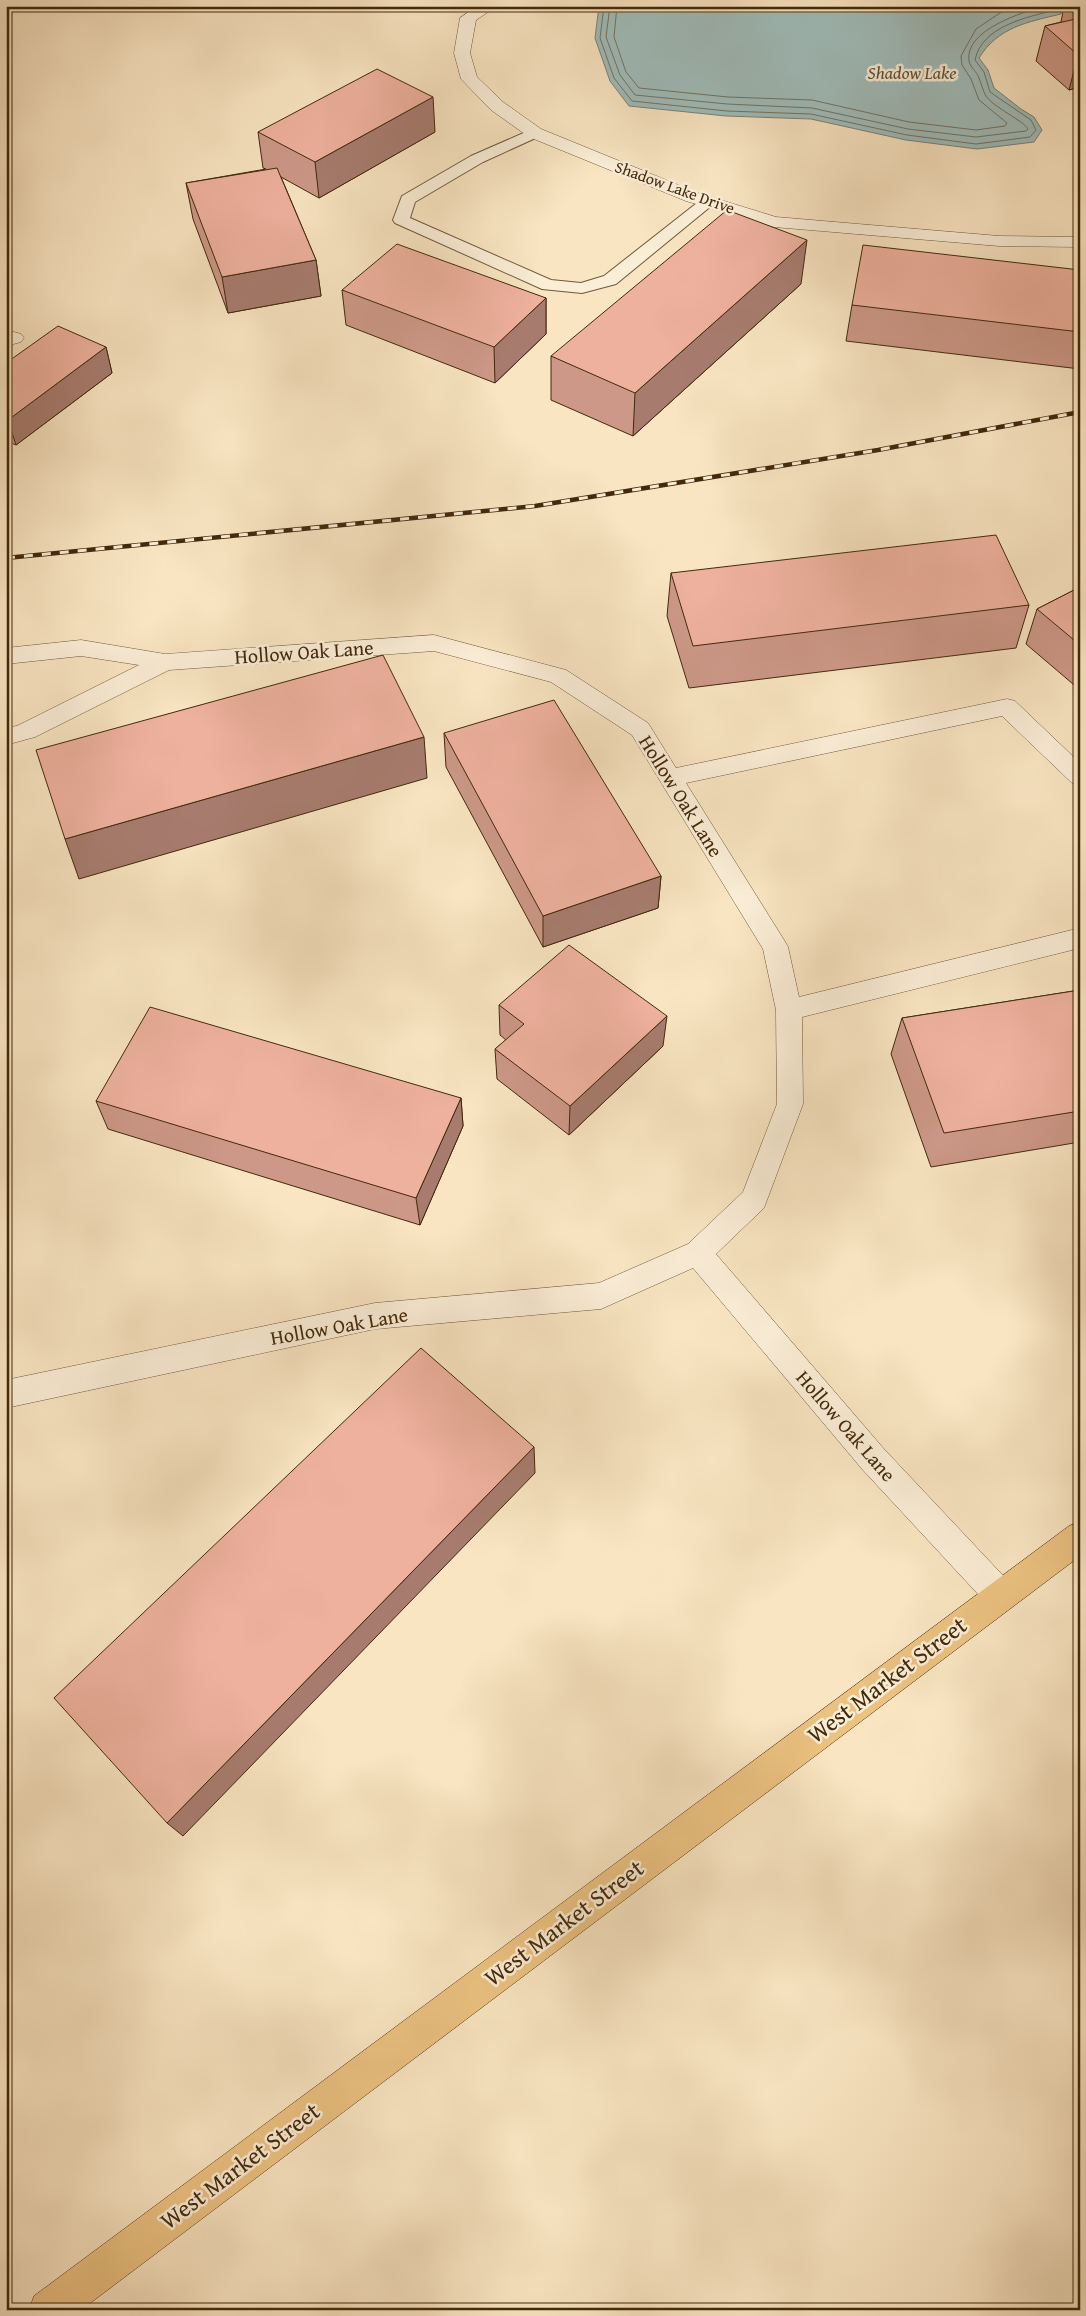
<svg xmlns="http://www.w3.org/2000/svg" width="1086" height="2316" font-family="'Gentium Book Plus',serif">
<rect width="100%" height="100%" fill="#f9e5c2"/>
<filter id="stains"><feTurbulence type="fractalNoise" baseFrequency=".004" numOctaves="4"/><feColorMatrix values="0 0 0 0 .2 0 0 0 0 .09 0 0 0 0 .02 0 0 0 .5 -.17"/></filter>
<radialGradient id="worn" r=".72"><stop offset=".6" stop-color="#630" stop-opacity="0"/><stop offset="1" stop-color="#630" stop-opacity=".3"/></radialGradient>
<path fill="#a0bdbb" stroke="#7a8275" d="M 599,6 L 1063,6 L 1061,14 C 1028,22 998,27 979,58 L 988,70 L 994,88 L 1021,109 L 1034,117 L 1042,130 L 1034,142 L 977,149 L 906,140 L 811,119 L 726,116 L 629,106 L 610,81 L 595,38 Z"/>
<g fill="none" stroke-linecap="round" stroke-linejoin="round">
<path stroke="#717363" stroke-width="1" d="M 604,6 L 600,38 L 614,78 L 632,101 L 727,111 L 811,114 L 907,135 L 976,144 L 1030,137 L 1036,130 L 1031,120 L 990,92 L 984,72 L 975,60 C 982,26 1027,17 1056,10 L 1058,6
M 610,6 L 606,37 L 620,75 L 635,95 L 727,104 L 812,108 L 908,129 L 976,137 L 1026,131 L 1028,129 C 1024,121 993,107 986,96 C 983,91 981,83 979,78 C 977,72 970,67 969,61 C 964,30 1023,12 1045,6
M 617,6 L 614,37 L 626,72 L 639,88 L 728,97 L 812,100 L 909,122 L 976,130 L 1005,126 L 1007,123 L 979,100 L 971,79 L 962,65 L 961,56 L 976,29 L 1000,13 L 1017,6"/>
<defs>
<path id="lane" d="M 535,128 L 540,130 L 543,133 L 540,136 L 483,162 L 415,202 L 410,218 L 551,280 L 581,283 L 604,276 L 702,199 L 714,199 L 716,202 L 616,284 L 582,293 L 542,289 L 395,223 L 393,220 L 402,196 L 471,156 Z"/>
<path id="street" d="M 477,6 L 497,6 L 476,20 L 470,53 L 477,77 L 503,102 L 541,129 L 698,193 L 776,217 L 999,236 L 1080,237 L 1080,247 L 999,246 L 774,227 L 686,201 L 529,137 L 491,110 L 461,79 L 454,53 L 460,18 Z
M 14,332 L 21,334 L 24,338 L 21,342 L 6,346 L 6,334 Z
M 434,635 L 566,670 L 648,723 L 676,768 L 1007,699 L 1015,701 L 1080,763 L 1080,786 L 1072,783 L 1002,716 L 686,783 L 784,940 L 788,947 L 799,997 L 1080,928 L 1080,948 L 802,1017 L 803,1104 L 764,1208 L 716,1254 L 884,1449 L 1011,1584 L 1016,1595 L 1011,1606 L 1000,1611 L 989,1606 L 862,1469 L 693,1268 L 601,1309 L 375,1329 L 6,1408 L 6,1380 L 375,1303 L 599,1283 L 688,1244 L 743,1192 L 777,1104 L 776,1010 L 763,949 L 632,735 L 551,682 L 434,651 L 169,670 L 35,737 L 6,745 L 6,729 L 19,725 L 139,665 L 81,656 L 6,664 L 6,648 L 81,640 L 165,654 Z"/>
<path id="primary" d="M 1080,1522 L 1080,1556 L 81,2310 L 29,2310 L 34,2296 L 1069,1526 Z"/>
</defs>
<use href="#lane" stroke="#705839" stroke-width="2"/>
<use href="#street" stroke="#705839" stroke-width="1"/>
<use href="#primary" stroke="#42290b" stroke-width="1"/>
<use href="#lane" fill="#fbeed7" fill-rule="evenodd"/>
<use href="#street" fill="#fbeed7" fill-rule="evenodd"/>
<use href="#primary" fill="#ecc281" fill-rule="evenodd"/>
<defs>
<path id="rail" d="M 6,558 L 535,506 L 878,450 L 1080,412"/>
</defs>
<use href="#rail" stroke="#42290b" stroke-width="4.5"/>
<use href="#rail" stroke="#fbeed7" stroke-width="3" stroke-dasharray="9" stroke-linecap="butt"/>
</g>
<path fill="#cd9888" stroke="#42290b" d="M 1064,6 L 1080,6 L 1080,87 L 1069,90 L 1036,61 L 1045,26 L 1061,22 Z
M 258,132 L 435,132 L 319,198 L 281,177 L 316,260 L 321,296 L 228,313 L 193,219 L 186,183 L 266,169 L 263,168 Z
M 1080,270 L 1080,369 L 846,341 L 852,305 Z
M 801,284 L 633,436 L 551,400 L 551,356 Z
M 342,290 L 546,298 L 546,334 L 495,383 L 346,325 Z
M 106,347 L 112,373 L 16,445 L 6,441 L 6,363 Z
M 671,573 L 1029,605 L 1016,648 L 689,688 L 667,616 Z
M 1080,587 L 1080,690 L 1026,644 L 1037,609 Z
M 444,733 L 661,876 L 658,908 L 543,947 L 446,767 Z
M 1080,990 L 1080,1142 L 931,1167 L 891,1054 L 902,1018 Z
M 499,1005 L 663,1046 L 569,1135 L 497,1079 L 495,1049 L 506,1040 L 500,1035 Z
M 461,1098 L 463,1126 L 420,1225 L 108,1129 L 96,1101 Z"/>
<path fill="#a77c6f" stroke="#42290b" d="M 6,6 L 19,6 L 6,18 Z
M 1080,54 L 1080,87 L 1069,90 L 1078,55 Z
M 433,97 L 435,132 L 319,198 L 315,162 Z
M 807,240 L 801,284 L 633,436 L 635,393 Z
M 316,260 L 321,296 L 228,313 L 222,277 Z
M 546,298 L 546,334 L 495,383 L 494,347 Z
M 106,347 L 112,373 L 16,445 L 8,420 Z
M 424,737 L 427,778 L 79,879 L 65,839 Z
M 6,806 L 10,815 L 6,839 Z
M 661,876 L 658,908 L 543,947 L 543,916 Z
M 667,1016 L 663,1046 L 569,1135 L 570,1106 Z
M 461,1098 L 463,1126 L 420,1225 L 416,1198 Z
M 534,1447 L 535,1473 L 183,1836 L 167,1823 Z"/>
<path fill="#eeb19e" stroke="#42290b" d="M 1080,18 L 1080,54 L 1078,55 L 1045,26 Z
M 377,69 L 433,97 L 315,162 L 258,132 Z
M 277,168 L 316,260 L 222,277 L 186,183 Z
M 727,210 L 807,240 L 635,393 L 551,356 Z
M 397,244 L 546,298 L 494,347 L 342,290 Z
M 863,245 L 1080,270 L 1080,332 L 852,305 Z
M 58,326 L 106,347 L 8,420 L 6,419 L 6,363 Z
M 996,535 L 1029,605 L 693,646 L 671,573 Z
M 1080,587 L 1080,645 L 1037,609 Z
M 383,655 L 424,737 L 65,839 L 36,750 Z
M 554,700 L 661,876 L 543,916 L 444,733 Z
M 569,945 L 667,1016 L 570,1106 L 495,1049 L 524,1024 L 499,1005 Z
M 1080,990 L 1080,1111 L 944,1133 L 902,1018 Z
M 150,1007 L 461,1098 L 416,1198 L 96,1101 Z
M 421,1348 L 534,1447 L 167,1823 L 54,1698 Z"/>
<g text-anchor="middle" stroke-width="5" stroke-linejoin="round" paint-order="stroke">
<g font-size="16" fill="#42290b" stroke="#fbeed7">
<text transform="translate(675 187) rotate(20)" y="6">Shadow Lake Drive</text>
</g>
<g font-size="18" font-style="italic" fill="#5a4e37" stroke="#fbeed7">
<text x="912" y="79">Shadow Lake</text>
</g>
<g font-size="20" fill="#42290b" stroke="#fbeed7">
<text transform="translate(304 652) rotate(-4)" y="7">Hollow Oak Lane</text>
<text transform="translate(681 796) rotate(58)" y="7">Hollow Oak Lane</text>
<text transform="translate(339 1326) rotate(-10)" y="7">Hollow Oak Lane</text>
<text transform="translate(846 1426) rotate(49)" y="7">Hollow Oak Lane</text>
</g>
<g font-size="24" fill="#42290b" stroke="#fbeed7">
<text transform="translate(887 1680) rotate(-37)" y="8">West Market Street</text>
<text transform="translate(564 1923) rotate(-37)" y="8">West Market Street</text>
<text transform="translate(240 2166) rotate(-37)" y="8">West Market Street</text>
</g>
</g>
<rect width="1086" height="2316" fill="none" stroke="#f9e5c2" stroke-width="25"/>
<rect x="8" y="8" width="1071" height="2301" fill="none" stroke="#42290b" stroke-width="2.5"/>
<rect x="12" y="12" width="1061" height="2291" fill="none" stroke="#42290b"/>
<rect width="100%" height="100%" filter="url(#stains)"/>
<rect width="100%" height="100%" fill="url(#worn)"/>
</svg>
